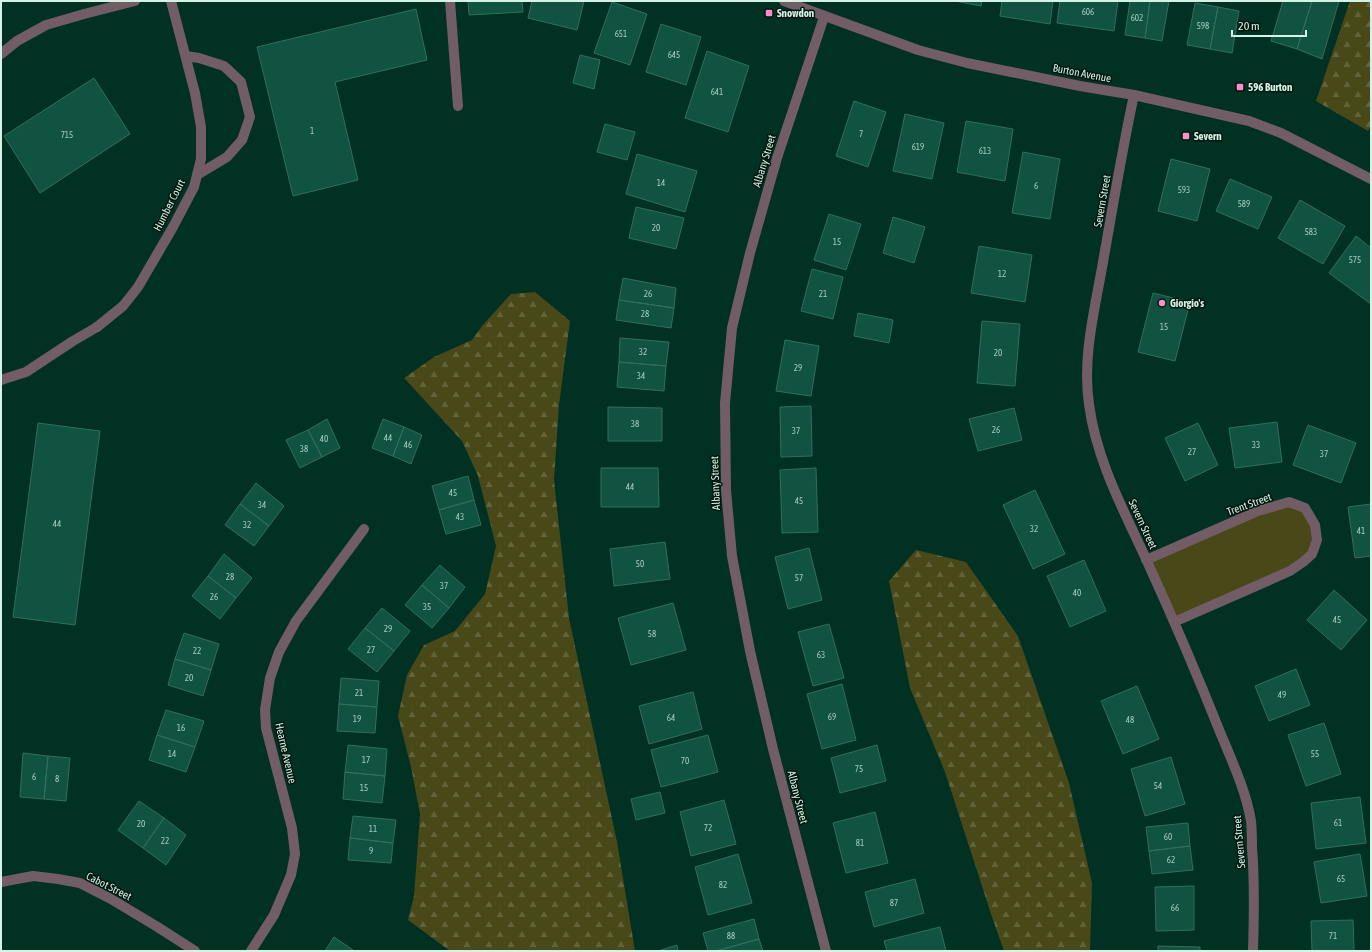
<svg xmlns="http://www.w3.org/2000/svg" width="1372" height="952" font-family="'Asap Condensed',sans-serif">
<defs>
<pattern id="forest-firs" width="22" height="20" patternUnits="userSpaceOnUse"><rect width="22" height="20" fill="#484819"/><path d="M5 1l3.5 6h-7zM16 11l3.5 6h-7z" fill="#62633a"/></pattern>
</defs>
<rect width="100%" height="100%" fill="#003123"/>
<path fill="#484819" d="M 1289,505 L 1303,510 L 1313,526 L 1315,540 L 1303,561 L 1176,618 L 1150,560 L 1259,512 Z"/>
<path fill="url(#forest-firs)" d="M 1350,1 L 1371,1 L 1371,126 L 1368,131 L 1316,101 Z
M 535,292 L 570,321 L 559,405 L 554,480 L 569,618 L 617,842 L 635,951 L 450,951 L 408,920 L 414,896 L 420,814 L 411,767 L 398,716 L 407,675 L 424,645 L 455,631 L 485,594 L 496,546 L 478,476 L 462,441 L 404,378 L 434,357 L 472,340 L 482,326 L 511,294 Z
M 916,550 L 966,562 L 1018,636 L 1069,783 L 1092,883 L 1090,951 L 1004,951 L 992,917 L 945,772 L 910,688 L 889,581 Z"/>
<path fill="#105341" stroke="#316f5b" d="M 468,1 L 522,1 L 523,12 L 469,15 Z
M 532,1 L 584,1 L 577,30 L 528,18 Z
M 955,1 L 982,1 L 981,6 Z
M 1002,1 L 1053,1 L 1050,24 L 1000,16 Z
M 1060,1 L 1118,1 L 1114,31 L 1057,23 Z
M 1130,1 L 1150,1 L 1145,38 L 1125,35 Z
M 1150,1 L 1169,1 L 1162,41 L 1145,38 Z
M 1283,1 L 1312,1 L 1297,49 L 1271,41 Z
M 1312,1 L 1339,1 L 1322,59 L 1297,49 Z
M 612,2 L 647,14 L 630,65 L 594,53 Z
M 1195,3 L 1218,7 L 1210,49 L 1187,45 Z
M 1218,7 L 1239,11 L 1232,53 L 1210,49 Z
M 416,9 L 427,60 L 335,82 L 358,180 L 293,196 L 257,47 Z
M 661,24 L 701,37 L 686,85 L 646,72 Z
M 707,51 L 749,66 L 728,132 L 685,118 Z
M 580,55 L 600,60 L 594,89 L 573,83 Z
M 94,78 L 130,134 L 40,193 L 4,136 Z
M 854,101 L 886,112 L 868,167 L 836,156 Z
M 905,114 L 944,123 L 932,179 L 893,171 Z
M 966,121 L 1013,129 L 1005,181 L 957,172 Z
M 605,124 L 635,132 L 627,160 L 597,152 Z
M 1023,152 L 1060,159 L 1050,219 L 1012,213 Z
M 637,154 L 697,171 L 685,212 L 626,194 Z
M 1171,159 L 1210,169 L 1197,221 L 1158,211 Z
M 1230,179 L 1272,197 L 1258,229 L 1216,211 Z
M 1300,200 L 1345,226 L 1323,264 L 1278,238 Z
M 636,207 L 684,218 L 676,249 L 629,238 Z
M 829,214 L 861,224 L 846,270 L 814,260 Z
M 893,217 L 925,227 L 914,263 L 883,253 Z
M 1356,236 L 1371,248 L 1371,304 L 1329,273 Z
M 979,246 L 1032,255 L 1025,302 L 971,293 Z
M 812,269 L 843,277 L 833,319 L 801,311 Z
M 623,278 L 676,288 L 674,308 L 619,300 Z
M 1153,293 L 1190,302 L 1175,361 L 1138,352 Z
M 619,300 L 674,308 L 671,328 L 616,320 Z
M 858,313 L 893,320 L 889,343 L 854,336 Z
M 982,321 L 1020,324 L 1015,386 L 977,383 Z
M 620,338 L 669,342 L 666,366 L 619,362 Z
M 785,340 L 819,346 L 811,396 L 776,391 Z
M 619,362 L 666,366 L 664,391 L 617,387 Z
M 811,406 L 812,456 L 781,457 L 780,407 Z
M 608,407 L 662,408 L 662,441 L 608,441 Z
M 1014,408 L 1022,440 L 978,451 L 969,419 Z
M 327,419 L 340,448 L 322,457 L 308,430 Z
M 383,419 L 404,427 L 393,456 L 372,448 Z
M 1277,422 L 1282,462 L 1235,468 L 1229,428 Z
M 38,423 L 100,431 L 75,625 L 13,617 Z
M 1198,423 L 1218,465 L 1185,481 L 1165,438 Z
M 1308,425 L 1356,443 L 1341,483 L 1293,465 Z
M 404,427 L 422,435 L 411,464 L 393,456 Z
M 308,430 L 322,457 L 300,468 L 286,440 Z
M 601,468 L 658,468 L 659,507 L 601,507 Z
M 816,468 L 818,532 L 782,533 L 780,470 Z
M 468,476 L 474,500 L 439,510 L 432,486 Z
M 256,483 L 284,506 L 269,526 L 240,504 Z
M 1035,490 L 1065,554 L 1033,569 L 1003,505 Z
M 474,500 L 481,525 L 446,534 L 439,510 Z
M 240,504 L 269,526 L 254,546 L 225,525 Z
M 1371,504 L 1371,556 L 1355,558 L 1348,507 Z
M 665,542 L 670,579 L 614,586 L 610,549 Z
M 809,548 L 822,600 L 788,609 L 775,557 Z
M 224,554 L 252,578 L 236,598 L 208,576 Z
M 1084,560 L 1106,611 L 1070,627 L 1047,576 Z
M 440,565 L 465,587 L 449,608 L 422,585 Z
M 208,576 L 236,598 L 220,619 L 192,596 Z
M 422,585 L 449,608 L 432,628 L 405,605 Z
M 1334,590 L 1367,620 L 1341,650 L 1307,620 Z
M 673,603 L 686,650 L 631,665 L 618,618 Z
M 382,608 L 410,631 L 394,651 L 365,628 Z
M 829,624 L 844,678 L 813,686 L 798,632 Z
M 365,628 L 394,651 L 377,672 L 348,649 Z
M 184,633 L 219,644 L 211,670 L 175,659 Z
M 175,659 L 211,670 L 203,696 L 168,685 Z
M 1296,669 L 1310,705 L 1269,721 L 1255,686 Z
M 341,678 L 379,681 L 377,707 L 339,704 Z
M 842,684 L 856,740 L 822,749 L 807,694 Z
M 1137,686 L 1159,739 L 1123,754 L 1101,701 Z
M 693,692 L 702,729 L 649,744 L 639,706 Z
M 339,704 L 377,707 L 375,733 L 337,731 Z
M 166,710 L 204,721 L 195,747 L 157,735 Z
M 1324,723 L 1341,774 L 1306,786 L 1288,735 Z
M 157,735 L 195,747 L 186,772 L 149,760 Z
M 708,735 L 718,772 L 661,787 L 651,750 Z
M 348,745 L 387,749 L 385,776 L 345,772 Z
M 877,745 L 886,781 L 840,793 L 831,758 Z
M 23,753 L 48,756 L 44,799 L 20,797 Z
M 48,756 L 70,758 L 66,801 L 44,799 Z
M 1171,757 L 1185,804 L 1145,816 L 1131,769 Z
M 345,772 L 385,776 L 382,803 L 343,799 Z
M 660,792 L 665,813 L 636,820 L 631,799 Z
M 1360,797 L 1366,843 L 1316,849 L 1311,803 Z
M 724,800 L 736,844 L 691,856 L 680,812 Z
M 139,801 L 164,818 L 143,848 L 118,830 Z
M 875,812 L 888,863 L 846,873 L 833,823 Z
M 353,816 L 396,820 L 393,843 L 350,838 Z
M 164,818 L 186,835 L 166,865 L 143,848 Z
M 1188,823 L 1190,846 L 1149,851 L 1146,827 Z
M 350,838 L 393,843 L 391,863 L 348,860 Z
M 1190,846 L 1193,870 L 1152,874 L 1149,851 Z
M 738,854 L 752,903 L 708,915 L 695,867 Z
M 1360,854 L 1367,896 L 1321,903 L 1314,862 Z
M 915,879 L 924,913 L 874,927 L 865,892 Z
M 1194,886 L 1194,930 L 1156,931 L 1155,887 Z
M 754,919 L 759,939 L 716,951 L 708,951 L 703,933 Z
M 1353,920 L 1354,951 L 1312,951 L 1311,921 Z
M 940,927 L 946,951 L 887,951 L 884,941 Z
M 334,937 L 353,950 L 352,951 L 325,951 Z
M 759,939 L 763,951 L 716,951 Z
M 677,945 L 678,951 L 658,951 Z
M 1158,946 L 1200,947 L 1200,951 L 1158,951 Z"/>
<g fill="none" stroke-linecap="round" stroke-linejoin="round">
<path stroke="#725c66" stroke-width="10" d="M 450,1 L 458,106
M 186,56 L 199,58 L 224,66 L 241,82 L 250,117 L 242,140 L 227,157 L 197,175
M 1,380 L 26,372 L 73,341 L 97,327"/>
<path stroke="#725c66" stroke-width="10" d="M 824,17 L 777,158 L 750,253 L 732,328 L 725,403 L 726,490 L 732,556 L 750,651 L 773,749 L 826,951
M 1134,95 C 1122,150 1113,206 1103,262 C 1095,309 1082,357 1089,404 C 1096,459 1123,509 1146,559 C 1172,616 1197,674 1220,732 C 1232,761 1246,791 1251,821 C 1252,830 1252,839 1252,848 C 1255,882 1254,917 1253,951
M 97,327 L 123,306 L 138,287 L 173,227 L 194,187 L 201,159 L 201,127 L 195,93 L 171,1
M 1146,560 L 1258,511 L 1289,502 L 1305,508 L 1315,525 L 1317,540 L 1312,554 L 1303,562 L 1290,571 L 1174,622
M 1,882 L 33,876 L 58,879 L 80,883 L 111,899 L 156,926 L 195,951
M 251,951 L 274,915 L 291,875 L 295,854 L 292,828 L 266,728 L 265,710 L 270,678 L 279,652 L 296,621 L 364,529"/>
<path stroke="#725c66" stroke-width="10" d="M 784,1 L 918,50 L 967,63 L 1080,86 L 1134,95 L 1249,121 L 1281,133 L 1371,179
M 1,54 L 17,41 L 46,25 L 84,14 L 135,1"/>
</g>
<g fill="#fb8fc5" stroke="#00160e" stroke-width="1.5">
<rect x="765" y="9" width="8" height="8" rx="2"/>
<rect x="1236" y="83" width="8" height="8" rx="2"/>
<rect x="1182" y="132" width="8" height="8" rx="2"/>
<circle cx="1162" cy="303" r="4"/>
</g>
<g text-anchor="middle" stroke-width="3" stroke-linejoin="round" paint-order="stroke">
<g font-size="9" fill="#a3cbbd">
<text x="1088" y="15">606</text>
<text x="1137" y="21">602</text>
<text x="1203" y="29">598</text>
<text x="621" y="37">651</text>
<text x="674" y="58">645</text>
<text x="717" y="95">641</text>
<text x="312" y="134">1</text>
<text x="861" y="137">7</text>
<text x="67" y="138">715</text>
<text x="918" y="150">619</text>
<text x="985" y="154">613</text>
<text x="661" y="186">14</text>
<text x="1036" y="189">6</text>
<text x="1184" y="193">593</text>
<text x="1244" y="207">589</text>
<text x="656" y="231">20</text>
<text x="1311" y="235">583</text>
<text x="837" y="245">15</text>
<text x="1355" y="263">575</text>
<text x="1002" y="277">12</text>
<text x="648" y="297">26</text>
<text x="823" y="297">21</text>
<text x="645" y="317">28</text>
<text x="1164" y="330">15</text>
<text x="643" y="355">32</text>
<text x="998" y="356">20</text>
<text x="798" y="371">29</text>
<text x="641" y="379">34</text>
<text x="635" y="427">38</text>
<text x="996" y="433">26</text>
<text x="796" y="434">37</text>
<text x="388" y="441">44</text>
<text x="324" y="442">40</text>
<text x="408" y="448">46</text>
<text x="1256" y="448">33</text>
<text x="304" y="452">38</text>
<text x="1192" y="455">27</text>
<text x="1324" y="457">37</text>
<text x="630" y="490">44</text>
<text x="453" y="496">45</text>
<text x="799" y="504">45</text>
<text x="262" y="508">34</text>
<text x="460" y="520">43</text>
<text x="57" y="527">44</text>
<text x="247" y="528">32</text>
<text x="1034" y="532">32</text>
<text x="1361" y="534">41</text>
<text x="640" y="567">50</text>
<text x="230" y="580">28</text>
<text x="799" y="581">57</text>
<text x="444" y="589">37</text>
<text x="1077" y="596">40</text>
<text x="214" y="600">26</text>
<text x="427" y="610">35</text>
<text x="1337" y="623">45</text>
<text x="388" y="632">29</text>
<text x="652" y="637">58</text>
<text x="371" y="653">27</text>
<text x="197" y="654">22</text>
<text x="821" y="658">63</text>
<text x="189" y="681">20</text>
<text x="359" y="696">21</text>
<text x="1282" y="698">49</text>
<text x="832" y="720">69</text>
<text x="671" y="721">64</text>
<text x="357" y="722">19</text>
<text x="1130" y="723">48</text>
<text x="181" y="731">16</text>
<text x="172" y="757">14</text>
<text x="1315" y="757">55</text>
<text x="366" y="763">17</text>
<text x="685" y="764">70</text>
<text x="859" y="772">75</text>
<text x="34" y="780">6</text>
<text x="57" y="782">8</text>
<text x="1158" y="789">54</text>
<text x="364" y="791">15</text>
<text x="1338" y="826">61</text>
<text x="141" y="827">20</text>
<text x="708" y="831">72</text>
<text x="373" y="832">11</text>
<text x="1168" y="840">60</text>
<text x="165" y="844">22</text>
<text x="860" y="846">81</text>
<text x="371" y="854">9</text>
<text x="1171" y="863">62</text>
<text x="1341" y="882">65</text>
<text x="723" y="888">82</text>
<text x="894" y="906">87</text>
<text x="1175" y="911">66</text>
<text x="731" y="939">88</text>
<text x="1333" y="939">71</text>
</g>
<g font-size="11" font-weight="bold" fill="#d4f3e6" stroke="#00160e" text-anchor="start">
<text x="777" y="17">Snowdon</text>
<text x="1248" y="91">596 Burton</text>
<text x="1194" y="140">Severn</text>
<text x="1170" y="307">Giorgio's</text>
</g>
<g font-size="11" fill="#d4f3e6" stroke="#00160e">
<text transform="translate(1082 73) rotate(11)" y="4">Burton Avenue</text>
<text transform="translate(764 161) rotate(-73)" y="4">Albany Street</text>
<text transform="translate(1102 201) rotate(-80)" y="4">Severn Street</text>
<text transform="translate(169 205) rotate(-63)" y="4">Humber Court</text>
<text transform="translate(715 483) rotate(-92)" y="4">Albany Street</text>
<text transform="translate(1249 504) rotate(-20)" y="4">Trent Street</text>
<text transform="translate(1143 524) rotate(65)" y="4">Severn Street</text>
<text transform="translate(286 753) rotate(77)" y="4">Hearne Avenue</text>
<text transform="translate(798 797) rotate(76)" y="4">Albany Street</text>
<text transform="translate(1239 842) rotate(-95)" y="4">Severn Street</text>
<text transform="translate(109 886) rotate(27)" y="4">Cabot Street</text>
</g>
</g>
<rect width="1372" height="952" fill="none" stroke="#d4f3e6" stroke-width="4"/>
<path d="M1232 30v6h74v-6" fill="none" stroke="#d4f3e6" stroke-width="2"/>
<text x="1238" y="30" font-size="12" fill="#d4f3e6" stroke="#00160e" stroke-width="3" paint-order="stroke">20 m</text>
</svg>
